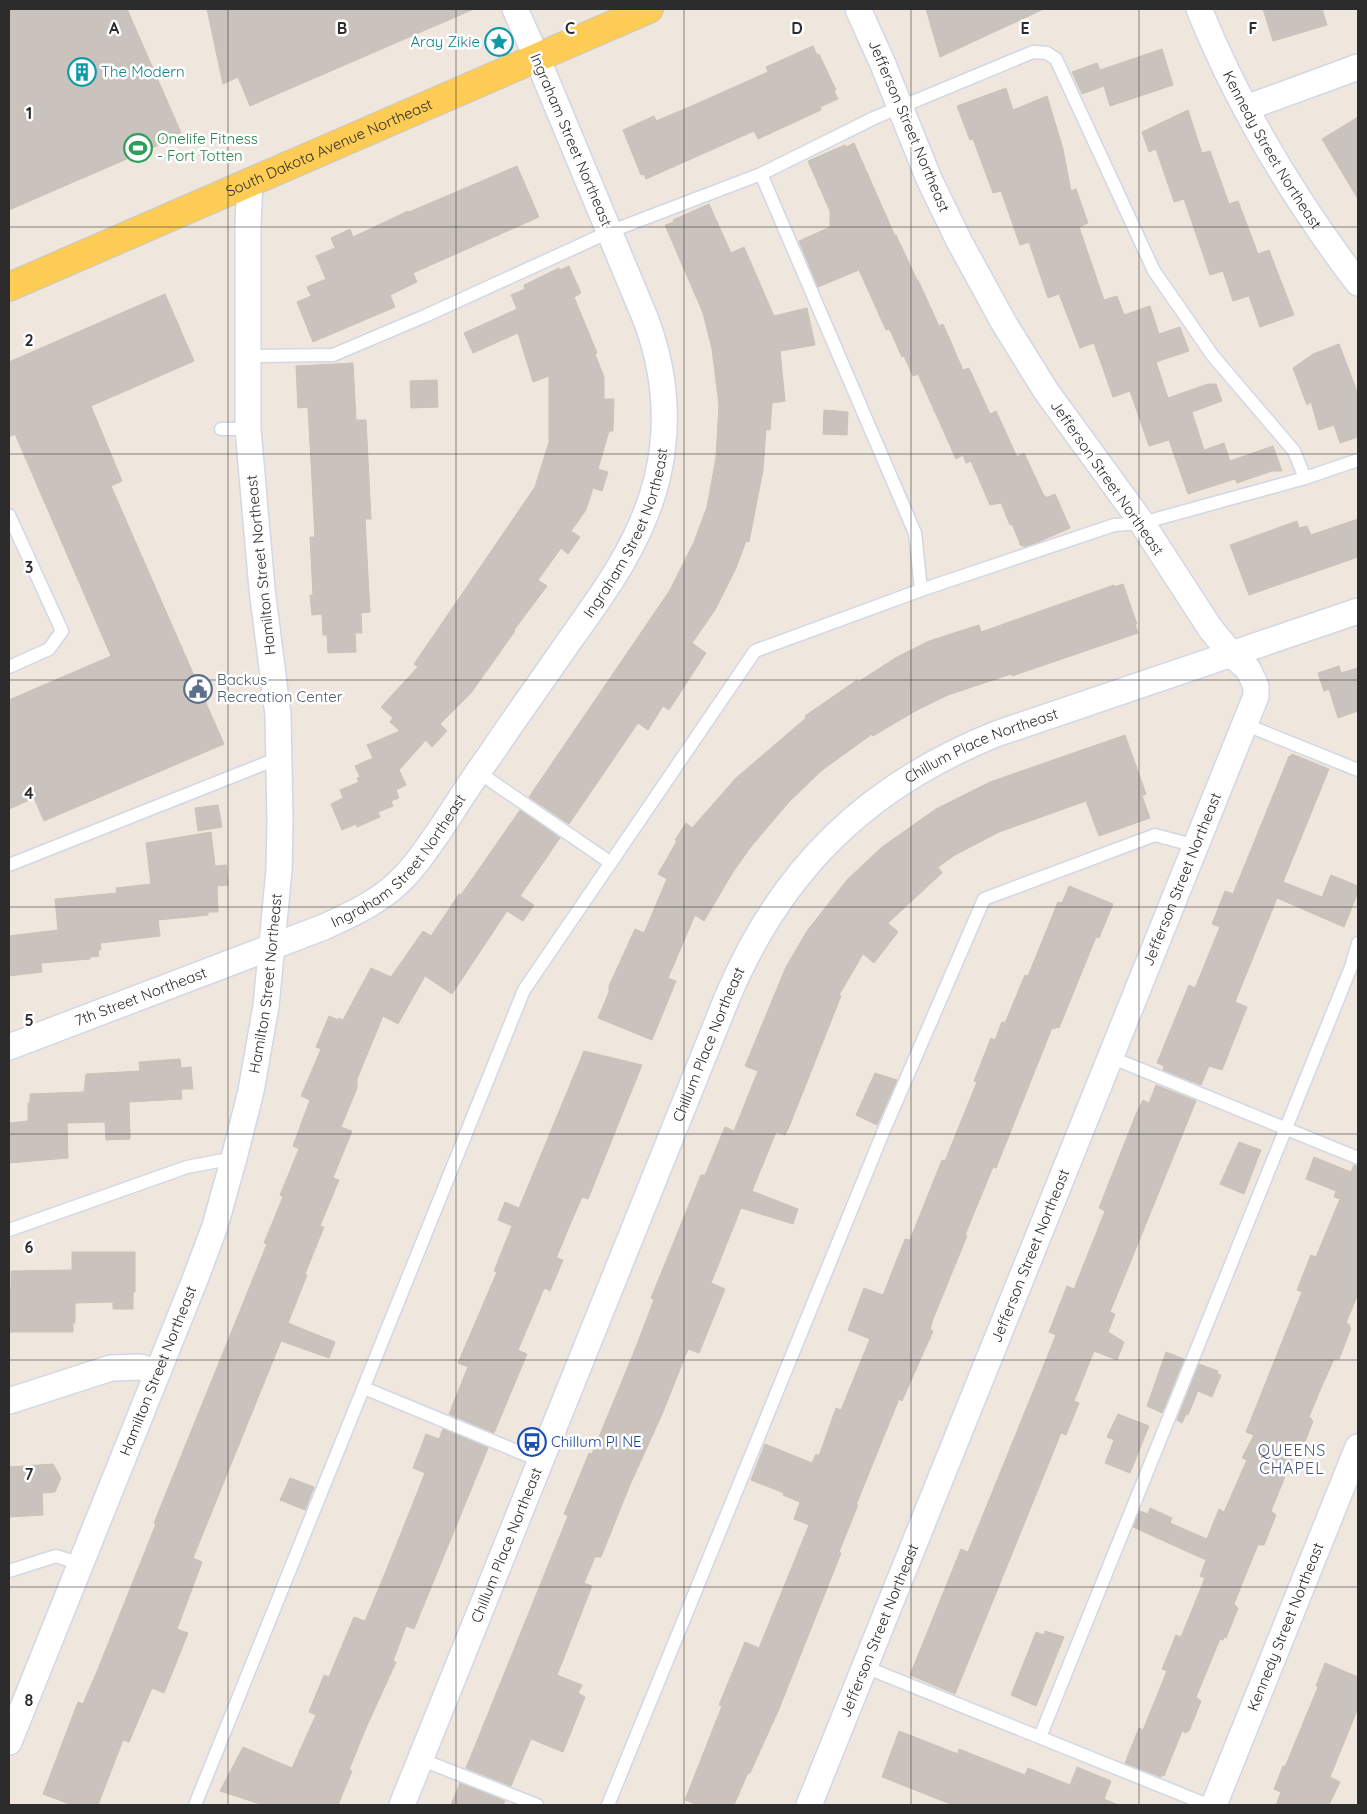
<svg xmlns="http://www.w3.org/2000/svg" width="1367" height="1814" font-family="Quicksand,sans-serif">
<rect width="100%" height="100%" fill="#efe6dd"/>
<path fill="#cac3bd" stroke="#cbc2b6" d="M 9,9 L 127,9 L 182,135 L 9,210 Z
M 207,9 L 474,9 L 250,106 L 238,77 L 223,84 Z
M 926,9 L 1044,9 L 940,57 Z
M 1263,9 L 1322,9 L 1327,25 L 1273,41 Z
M 813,46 L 817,55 L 819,54 L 836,90 L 834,91 L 838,99 L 820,107 L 821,110 L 758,139 L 754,131 L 646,179 L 644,174 L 641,175 L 623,130 L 654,116 L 656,121 L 687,108 L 768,72 L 766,67 Z
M 1162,49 L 1173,85 L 1110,106 L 1104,86 L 1082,94 L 1072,72 L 1097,63 L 1100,70 Z
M 1006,88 L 1013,110 L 1047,96 L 1063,149 L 1071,191 L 1076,189 L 1088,223 L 1079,227 L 1104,300 L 1117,296 L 1124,315 L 1150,306 L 1159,334 L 1180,327 L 1189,351 L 1156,362 L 1168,398 L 1208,384 L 1216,384 L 1222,401 L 1192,412 L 1204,450 L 1224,443 L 1230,461 L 1273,446 L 1282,471 L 1272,471 L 1237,483 L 1235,479 L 1188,494 L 1169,440 L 1149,446 L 1130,391 L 1113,397 L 1094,343 L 1080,348 L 1059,294 L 1048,298 L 1029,242 L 1020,245 L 1001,191 L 993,193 L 973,139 L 970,140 L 957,106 Z
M 1188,110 L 1202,153 L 1210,151 L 1229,204 L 1238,201 L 1258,254 L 1269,250 L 1294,315 L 1260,327 L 1249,296 L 1233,301 L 1223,271 L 1210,275 L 1184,199 L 1174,202 L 1156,149 L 1149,152 L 1142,132 Z
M 1358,117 L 1358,199 L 1322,139 Z
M 854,143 L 895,236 L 896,235 L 917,280 L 918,280 L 939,326 L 943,324 L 963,370 L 969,368 L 990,414 L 996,411 L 1017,457 L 1024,453 L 1044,496 L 1046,496 L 1046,498 L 1055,494 L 1070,528 L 1036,543 L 1024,547 L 1023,545 L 1021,546 L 1012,524 L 1010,525 L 1001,503 L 990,505 L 971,461 L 966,463 L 963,455 L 956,459 L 918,374 L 913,376 L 904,356 L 902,357 L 891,332 L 889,329 L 886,330 L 859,270 L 818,287 L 799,241 L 830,227 L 830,211 L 808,161 L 845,145 L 846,147 Z
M 517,166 L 539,217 L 413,273 L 417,282 L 390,295 L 395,307 L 313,342 L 297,302 L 311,296 L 307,287 L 326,279 L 316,256 L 335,248 L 331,238 L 350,229 L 353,237 L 408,211 L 409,212 Z
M 709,204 L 731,253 L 744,247 L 774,316 L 807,308 L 815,345 L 780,351 L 785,401 L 772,403 L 770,430 L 766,429 L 763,470 L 749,542 L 746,541 L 736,568 L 715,610 L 692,643 L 706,653 L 669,710 L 663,706 L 648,730 L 638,723 L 569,824 L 529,797 L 670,590 L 694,542 L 707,507 L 716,458 L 719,405 L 712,349 L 703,313 L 665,225 L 674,222 L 673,220 Z
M 569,266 L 581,293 L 574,297 L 597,353 L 595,354 L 604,377 L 604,399 L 614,399 L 613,431 L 609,431 L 598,469 L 608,472 L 602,491 L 593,488 L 586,510 L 571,531 L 580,537 L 568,554 L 561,548 L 538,580 L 547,586 L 514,630 L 515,631 L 471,693 L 440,724 L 447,731 L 432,747 L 426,740 L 399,770 L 406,785 L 396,790 L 399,798 L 391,801 L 393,806 L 378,812 L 380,817 L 357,827 L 356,824 L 342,830 L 331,804 L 343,798 L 340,790 L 359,782 L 357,778 L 360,777 L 355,766 L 373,758 L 367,745 L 400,731 L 390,722 L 393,718 L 381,707 L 418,667 L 414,664 L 535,487 L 549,442 L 549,376 L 533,382 L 518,333 L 473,353 L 464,333 L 517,309 L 511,295 L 525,289 L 524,285 L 559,268 L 560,270 Z
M 165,294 L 194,361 L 91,406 L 122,481 L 111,486 L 224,744 L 44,821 L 34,798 L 9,809 L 9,700 L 111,656 L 15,434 L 9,437 L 9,362 Z
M 1339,344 L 1358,394 L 1358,437 L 1340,443 L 1334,425 L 1319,430 L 1311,402 L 1307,405 L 1293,368 L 1313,354 Z
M 353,363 L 356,420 L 366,420 L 371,519 L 365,519 L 370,612 L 361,613 L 362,633 L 355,633 L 356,652 L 328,653 L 327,635 L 323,635 L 322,614 L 312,615 L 310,595 L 313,595 L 310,537 L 315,537 L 310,444 L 308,407 L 298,408 L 296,366 Z
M 437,380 L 438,407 L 411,408 L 410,381 Z
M 824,410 L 848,412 L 847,435 L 823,434 Z
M 1358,519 L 1358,557 L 1249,595 L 1230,545 L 1297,521 L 1299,528 L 1307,526 L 1311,535 Z
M 1123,584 L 1137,624 L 1135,624 L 1138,633 L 1012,676 L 1011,674 L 948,695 L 917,710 L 873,736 L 872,734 L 821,771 L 788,803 L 750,848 L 733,872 L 704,921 L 695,915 L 668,978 L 676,981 L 652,1040 L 598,1018 L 609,992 L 609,986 L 635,929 L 644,933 L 667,879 L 658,874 L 677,841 L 675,840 L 686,823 L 692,828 L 736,778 L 806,718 L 805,716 L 857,680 L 858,682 L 897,657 L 929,641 L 979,625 L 981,632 L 1114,585 L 1114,587 Z
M 1339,666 L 1341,673 L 1358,668 L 1358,711 L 1338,718 L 1329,689 L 1324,691 L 1318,673 Z
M 1125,735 L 1146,794 L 1142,796 L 1150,818 L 1099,836 L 1086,801 L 999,832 L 955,855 L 938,867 L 942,873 L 888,923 L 898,932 L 874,963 L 863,954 L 839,995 L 841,996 L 789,1127 L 785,1135 L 776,1132 L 752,1191 L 798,1209 L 793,1224 L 741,1208 L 711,1283 L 725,1289 L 699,1353 L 688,1349 L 663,1412 L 629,1487 L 601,1557 L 595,1557 L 584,1583 L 592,1586 L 557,1675 L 582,1685 L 578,1693 L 585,1697 L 563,1752 L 531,1739 L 511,1786 L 466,1768 L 568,1516 L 564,1514 L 576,1485 L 589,1453 L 592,1454 L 636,1347 L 654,1300 L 651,1298 L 701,1175 L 705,1175 L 725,1127 L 734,1131 L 758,1071 L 745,1066 L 786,967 L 807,931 L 847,880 L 866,862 L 882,847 L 936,809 L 990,782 Z
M 1292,754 L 1329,769 L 1283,882 L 1322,897 L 1331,875 L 1358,886 L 1358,892 L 1344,927 L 1277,898 L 1235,1002 L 1247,1007 L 1222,1070 L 1209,1066 L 1201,1085 L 1163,1070 L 1164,1066 L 1157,1063 L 1189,985 L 1195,988 L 1220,927 L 1212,924 L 1225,891 L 1233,894 L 1283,771 L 1289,756 L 1291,756 Z
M 218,805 L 222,827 L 198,831 L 195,808 Z
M 520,810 L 560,838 L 520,896 L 534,905 L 523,921 L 507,911 L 452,994 L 425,976 L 398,1024 L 383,1016 L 357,1079 L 357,1088 L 341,1127 L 352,1131 L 333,1178 L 339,1180 L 320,1226 L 324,1227 L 305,1274 L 307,1275 L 288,1323 L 335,1342 L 329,1358 L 281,1341 L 193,1558 L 202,1562 L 177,1629 L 188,1633 L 164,1693 L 152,1688 L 129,1742 L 123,1740 L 98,1805 L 72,1805 L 43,1794 L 78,1702 L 83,1704 L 98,1669 L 156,1524 L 154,1523 L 267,1244 L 264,1243 L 283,1197 L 280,1195 L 299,1149 L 293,1146 L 310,1100 L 301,1096 L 321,1049 L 316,1047 L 329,1016 L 338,1020 L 339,1018 L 343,1020 L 371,968 L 391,977 L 423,931 L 431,936 L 459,894 L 461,895 Z
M 211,832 L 215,866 L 226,865 L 228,885 L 217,886 L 218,912 L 208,912 L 208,915 L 158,920 L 160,936 L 100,943 L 101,950 L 98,950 L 99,956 L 90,957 L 90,959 L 41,963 L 42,972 L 9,976 L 9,936 L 58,930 L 55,899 L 117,893 L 116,888 L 151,884 L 146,843 Z
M 1069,886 L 1113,904 L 1099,938 L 1096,937 L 1059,1028 L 1057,1027 L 1055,1029 L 1052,1028 L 996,1168 L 993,1167 L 981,1196 L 965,1235 L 967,1236 L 933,1319 L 930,1330 L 933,1331 L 902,1401 L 899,1399 L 856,1505 L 858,1505 L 839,1552 L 841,1553 L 779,1709 L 750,1773 L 748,1773 L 734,1805 L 698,1805 L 685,1800 L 722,1706 L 719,1705 L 745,1642 L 759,1648 L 809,1525 L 794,1519 L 800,1502 L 783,1495 L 784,1493 L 751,1480 L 765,1444 L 812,1463 L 816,1454 L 819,1456 L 836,1408 L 841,1410 L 870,1339 L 848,1330 L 864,1288 L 883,1295 L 905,1239 L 910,1240 L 942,1160 L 945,1161 L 977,1082 L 974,1081 L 991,1038 L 995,1040 L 1002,1022 L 1005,1023 L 1025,975 L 1028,976 L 1058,902 L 1062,903 Z
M 584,1051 L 642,1065 L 588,1199 L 582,1197 L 569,1227 L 557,1256 L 557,1258 L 563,1260 L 550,1291 L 545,1288 L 543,1291 L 518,1350 L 527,1354 L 494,1433 L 449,1414 L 468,1367 L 458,1363 L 497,1272 L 494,1271 L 512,1226 L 498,1220 L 505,1202 L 519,1208 Z
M 180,1059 L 181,1068 L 191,1067 L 193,1089 L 181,1089 L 182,1099 L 129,1102 L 130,1139 L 106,1140 L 105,1122 L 67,1123 L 68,1158 L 9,1163 L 9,1123 L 28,1121 L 28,1103 L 30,1103 L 30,1094 L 84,1092 L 86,1074 L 140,1071 L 139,1062 Z
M 875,1073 L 897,1080 L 877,1125 L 856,1115 Z
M 1156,1085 L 1196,1101 L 1110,1312 L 1115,1314 L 1108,1332 L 1124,1342 L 1117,1360 L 1094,1351 L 1074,1401 L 1079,1403 L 1066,1435 L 1061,1433 L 955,1694 L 910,1675 L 961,1549 L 968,1552 L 1056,1335 L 1049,1332 L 1067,1286 L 1074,1289 L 1105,1211 L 1099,1208 L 1136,1114 L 1143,1100 L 1149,1103 Z
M 1239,1142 L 1261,1150 L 1244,1194 L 1220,1184 Z
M 1314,1157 L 1351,1172 L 1354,1165 L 1358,1166 L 1358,1294 L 1346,1323 L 1350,1325 L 1349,1327 L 1351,1328 L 1339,1359 L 1334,1359 L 1321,1388 L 1309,1417 L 1312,1419 L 1311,1421 L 1313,1421 L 1301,1452 L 1299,1451 L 1298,1454 L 1295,1452 L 1286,1474 L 1271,1511 L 1276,1515 L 1264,1545 L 1258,1545 L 1246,1574 L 1234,1604 L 1238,1608 L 1226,1638 L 1224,1637 L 1223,1640 L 1220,1639 L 1196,1697 L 1201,1701 L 1189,1731 L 1187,1731 L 1186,1733 L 1182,1731 L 1164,1776 L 1162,1775 L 1161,1777 L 1125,1763 L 1139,1728 L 1143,1730 L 1167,1671 L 1162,1669 L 1176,1635 L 1181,1637 L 1205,1578 L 1200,1576 L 1206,1560 L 1133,1527 L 1140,1511 L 1148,1514 L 1150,1508 L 1172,1518 L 1170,1523 L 1207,1539 L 1219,1509 L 1224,1512 L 1247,1460 L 1242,1458 L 1254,1435 L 1246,1432 L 1302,1292 L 1297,1290 L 1311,1255 L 1316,1257 L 1340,1199 L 1334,1197 L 1336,1191 L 1306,1179 Z
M 72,1252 L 135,1252 L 135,1292 L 133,1292 L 133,1309 L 113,1309 L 113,1302 L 75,1303 L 75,1323 L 73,1323 L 73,1332 L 9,1332 L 9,1288 L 11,1288 L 11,1271 L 72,1270 Z
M 1166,1352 L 1184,1359 L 1162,1413 L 1147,1406 Z
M 1199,1364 L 1218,1371 L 1217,1374 L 1221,1375 L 1212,1397 L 1198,1391 L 1188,1415 L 1186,1414 L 1182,1423 L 1177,1420 Z
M 1118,1414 L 1149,1426 L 1130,1473 L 1105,1463 L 1114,1440 L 1107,1437 Z
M 443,1429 L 488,1448 L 414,1629 L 406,1626 L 393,1661 L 396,1662 L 365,1730 L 349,1770 L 352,1771 L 338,1805 L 263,1805 L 220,1791 L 243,1747 L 292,1768 L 316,1715 L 309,1712 L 324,1675 L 329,1677 L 354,1617 L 365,1621 L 388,1566 L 425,1473 L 413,1468 L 426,1434 L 439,1439 Z
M 53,1464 L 61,1478 L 55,1492 L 42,1493 L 43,1515 L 9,1517 L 9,1467 Z
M 290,1478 L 314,1487 L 305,1510 L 280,1500 Z
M 1045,1631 L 1064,1637 L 1036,1706 L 1011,1695 L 1036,1632 L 1044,1635 Z
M 1325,1663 L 1358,1677 L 1358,1708 L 1330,1777 L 1340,1782 L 1329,1805 L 1276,1805 L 1281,1792 L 1274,1789 L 1283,1766 L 1285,1767 L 1318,1687 L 1316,1686 Z
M 899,1731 L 958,1754 L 959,1749 L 1025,1775 L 1028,1768 L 1070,1785 L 1077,1767 L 1111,1781 L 1104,1799 L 1118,1805 L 953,1805 L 882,1777 Z
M 460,1783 L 505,1801 L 503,1805 L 451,1805 Z"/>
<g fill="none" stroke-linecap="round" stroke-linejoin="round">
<defs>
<path id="lane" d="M 761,174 L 915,533 L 921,590
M 248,356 L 333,355 L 425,316 L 609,232 L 761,174 L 874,118 L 1033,52 L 1047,53 L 1056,59 L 1154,271 L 1213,356 L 1294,451 L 1305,478
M 221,429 L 248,429
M 9,515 L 62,631 L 49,649 L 9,667
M 1244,724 L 1358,770
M 478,772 L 611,863
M 9,865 L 279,758
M 1110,1057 L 1358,1158
M 9,1230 L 187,1167 L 234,1158
M 364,1388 L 541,1461
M 9,1571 L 56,1556 L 81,1564
M 865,1667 L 1208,1805
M 1040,1737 L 1351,967 L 1358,943
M 420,1759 L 537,1805
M 195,1805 L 524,990 L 755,651 L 921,590 L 1114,525 L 1142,523 L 1305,478 L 1358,460
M 608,1805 L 884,1130 L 984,899 L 1155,835 L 1196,846"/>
<g id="street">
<path id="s1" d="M 1199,9 C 1239,107 1294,199 1358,283"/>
<path d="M 1246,108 L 1358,67"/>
<path id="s2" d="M 9,1047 L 324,927 C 350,915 377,903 398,883 C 416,866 428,847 442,827 C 457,804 472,780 488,758 C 515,718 543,679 570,640 C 606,590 642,540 657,479 C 670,425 665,371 646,320 L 537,58 L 515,9"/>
<path d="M 9,1401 L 111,1368 L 140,1367 L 158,1372"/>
<path id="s3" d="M 9,1742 L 196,1277 L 215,1226 L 234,1158 L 251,1091 L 266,1006 L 279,870 L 280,822 L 278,715 L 262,589 L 248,429 L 248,223 L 250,181"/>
<path id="s4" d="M 402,1805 L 727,998 C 781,869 867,786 996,734 L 1358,611"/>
<path id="s5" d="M 809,1805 L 1256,696 L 1256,686 L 1248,669 L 1232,655 L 1210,628 L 1142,523 L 1046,391 L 1005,325 L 959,241 L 929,179 L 882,62 L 858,9"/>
<path id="s6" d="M 1214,1805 L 1358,1447"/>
</g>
<g id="primary">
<path id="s7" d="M 9,287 L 649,9"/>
</g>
</defs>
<use href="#lane" stroke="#d2d7e6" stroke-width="15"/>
<use href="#street" stroke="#d2d7e6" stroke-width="28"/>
<use href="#primary" stroke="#c8c8c8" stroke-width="30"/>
<use href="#lane" stroke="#fff" stroke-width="12"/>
<use href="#street" stroke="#fff" stroke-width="25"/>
<use href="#primary" stroke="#fdcc54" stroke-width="28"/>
</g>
<path fill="none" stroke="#2c2c2c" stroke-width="1" stroke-opacity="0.55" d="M 228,9 L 228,1805M 456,9 L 456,1805M 684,9 L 684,1805M 911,9 L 911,1805M 1139,9 L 1139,1805M 9,227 L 1358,227M 9,454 L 1358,454M 9,680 L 1358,680M 9,907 L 1358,907M 9,1134 L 1358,1134M 9,1360 L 1358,1360M 9,1587 L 1358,1587"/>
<defs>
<symbol id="sight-ring" viewBox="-11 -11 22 22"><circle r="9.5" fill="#fff" stroke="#0f9aa8" stroke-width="1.5"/><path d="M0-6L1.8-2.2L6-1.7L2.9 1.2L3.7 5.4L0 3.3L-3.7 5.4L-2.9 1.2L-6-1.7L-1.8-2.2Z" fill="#0f9aa8"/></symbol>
<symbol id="building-ring" viewBox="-11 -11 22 22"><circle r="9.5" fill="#fff" stroke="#0f9aa8" stroke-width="1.5"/><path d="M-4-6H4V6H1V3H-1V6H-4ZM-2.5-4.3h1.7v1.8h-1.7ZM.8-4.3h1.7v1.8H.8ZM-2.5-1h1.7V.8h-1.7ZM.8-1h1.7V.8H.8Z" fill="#0f9aa8"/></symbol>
<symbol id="stadium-ring" viewBox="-11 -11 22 22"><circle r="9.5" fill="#fff" stroke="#2e9e5b" stroke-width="1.5"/><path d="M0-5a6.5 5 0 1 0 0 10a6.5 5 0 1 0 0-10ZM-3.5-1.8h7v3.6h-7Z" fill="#2e9e5b"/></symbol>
<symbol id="civic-ring" viewBox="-11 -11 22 22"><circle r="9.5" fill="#fff" stroke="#5c6f8a" stroke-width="1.5"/><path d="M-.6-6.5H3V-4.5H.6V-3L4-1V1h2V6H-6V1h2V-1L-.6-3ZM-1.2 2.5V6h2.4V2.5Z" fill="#5c6f8a"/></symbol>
<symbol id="bus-ring" viewBox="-11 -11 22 22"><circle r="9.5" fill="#fff" stroke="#1a4fb4" stroke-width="1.5"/><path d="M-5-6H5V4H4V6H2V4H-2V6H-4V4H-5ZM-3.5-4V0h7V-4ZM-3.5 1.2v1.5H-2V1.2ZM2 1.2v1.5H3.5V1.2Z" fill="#1a4fb4"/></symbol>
</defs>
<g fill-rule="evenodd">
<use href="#sight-ring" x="483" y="26" width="32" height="32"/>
<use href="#building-ring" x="66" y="56" width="32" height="32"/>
<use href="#stadium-ring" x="122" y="132" width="32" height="32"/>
<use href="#civic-ring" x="182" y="673" width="32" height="32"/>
<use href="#bus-ring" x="516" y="1426" width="32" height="32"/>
</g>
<g text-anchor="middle" stroke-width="5" stroke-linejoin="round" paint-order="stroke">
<g font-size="15" fill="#0d838f" stroke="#fff" text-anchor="end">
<text x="480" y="47">Aray Zikie</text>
<text x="101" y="77" text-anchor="start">The Modern</text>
</g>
<g font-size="15" fill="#2c2c2c" stroke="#fff">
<text transform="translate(909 126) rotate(67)" y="5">Jefferson Street Northeast</text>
<text transform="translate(571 140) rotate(67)" y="5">Ingraham Street Northeast</text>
<text dy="5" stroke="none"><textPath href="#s7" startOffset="349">South Dakota Avenue Northeast</textPath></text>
<text dy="5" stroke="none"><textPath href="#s1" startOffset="159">Kennedy Street Northeast</textPath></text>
<text transform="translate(1107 478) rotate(55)" y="5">Jefferson Street Northeast</text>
<text dy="5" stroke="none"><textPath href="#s2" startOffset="844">Ingraham Street Northeast</textPath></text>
<text transform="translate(261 565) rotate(-96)" y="5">Hamilton Street Northeast</text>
<text dy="5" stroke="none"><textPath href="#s4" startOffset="1240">Chillum Place Northeast</textPath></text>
<text dy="5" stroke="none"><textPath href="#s2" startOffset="439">Ingraham Street Northeast</textPath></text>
<text dy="5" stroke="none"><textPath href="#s5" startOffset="998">Jefferson Street Northeast</textPath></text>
<text dy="5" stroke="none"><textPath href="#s3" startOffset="804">Hamilton Street Northeast</textPath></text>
<text dy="5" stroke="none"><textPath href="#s2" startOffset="141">7th Street Northeast</textPath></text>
<text dy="5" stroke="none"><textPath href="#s4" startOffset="820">Chillum Place Northeast</textPath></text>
<text dy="5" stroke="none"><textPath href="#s5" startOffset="592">Jefferson Street Northeast</textPath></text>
<text dy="5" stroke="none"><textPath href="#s3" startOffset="400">Hamilton Street Northeast</textPath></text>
<text dy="5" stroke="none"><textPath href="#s4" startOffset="280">Chillum Place Northeast</textPath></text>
<text dy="5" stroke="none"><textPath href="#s6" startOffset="192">Kennedy Street Northeast</textPath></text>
<text dy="5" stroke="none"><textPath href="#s5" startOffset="188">Jefferson Street Northeast</textPath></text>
</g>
<g font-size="15" fill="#27864d" stroke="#fff" text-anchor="start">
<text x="157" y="144">Onelife Fitness<tspan x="157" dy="17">- Fort Totten</tspan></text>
</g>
<g font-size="15" fill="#4e5e75" stroke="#fff" text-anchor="start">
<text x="217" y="685">Backus<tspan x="217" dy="17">Recreation Center</tspan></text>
</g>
<g font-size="15" fill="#164399" stroke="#fff" text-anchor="start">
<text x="551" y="1447">Chillum Pl NE</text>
</g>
<g font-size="16" letter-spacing="1" fill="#485581" stroke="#fff">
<text x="1292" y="1456">QUEENS<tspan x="1292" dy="18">CHAPEL</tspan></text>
</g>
</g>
<g font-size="16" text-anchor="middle" font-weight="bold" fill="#2c2c2c" stroke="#fff" stroke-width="5" stroke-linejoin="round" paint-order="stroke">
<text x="114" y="34">A</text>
<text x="342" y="34">B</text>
<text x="570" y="34">C</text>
<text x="797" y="34">D</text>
<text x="1025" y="34">E</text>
<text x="1253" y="34">F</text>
<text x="29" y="119">1</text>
<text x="29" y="346">2</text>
<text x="29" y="573">3</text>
<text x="29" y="799">4</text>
<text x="29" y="1026">5</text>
<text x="29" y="1253">6</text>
<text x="29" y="1480">7</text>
<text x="29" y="1706">8</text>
</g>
<rect width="1367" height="1814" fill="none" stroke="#2c2c2c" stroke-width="20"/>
</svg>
